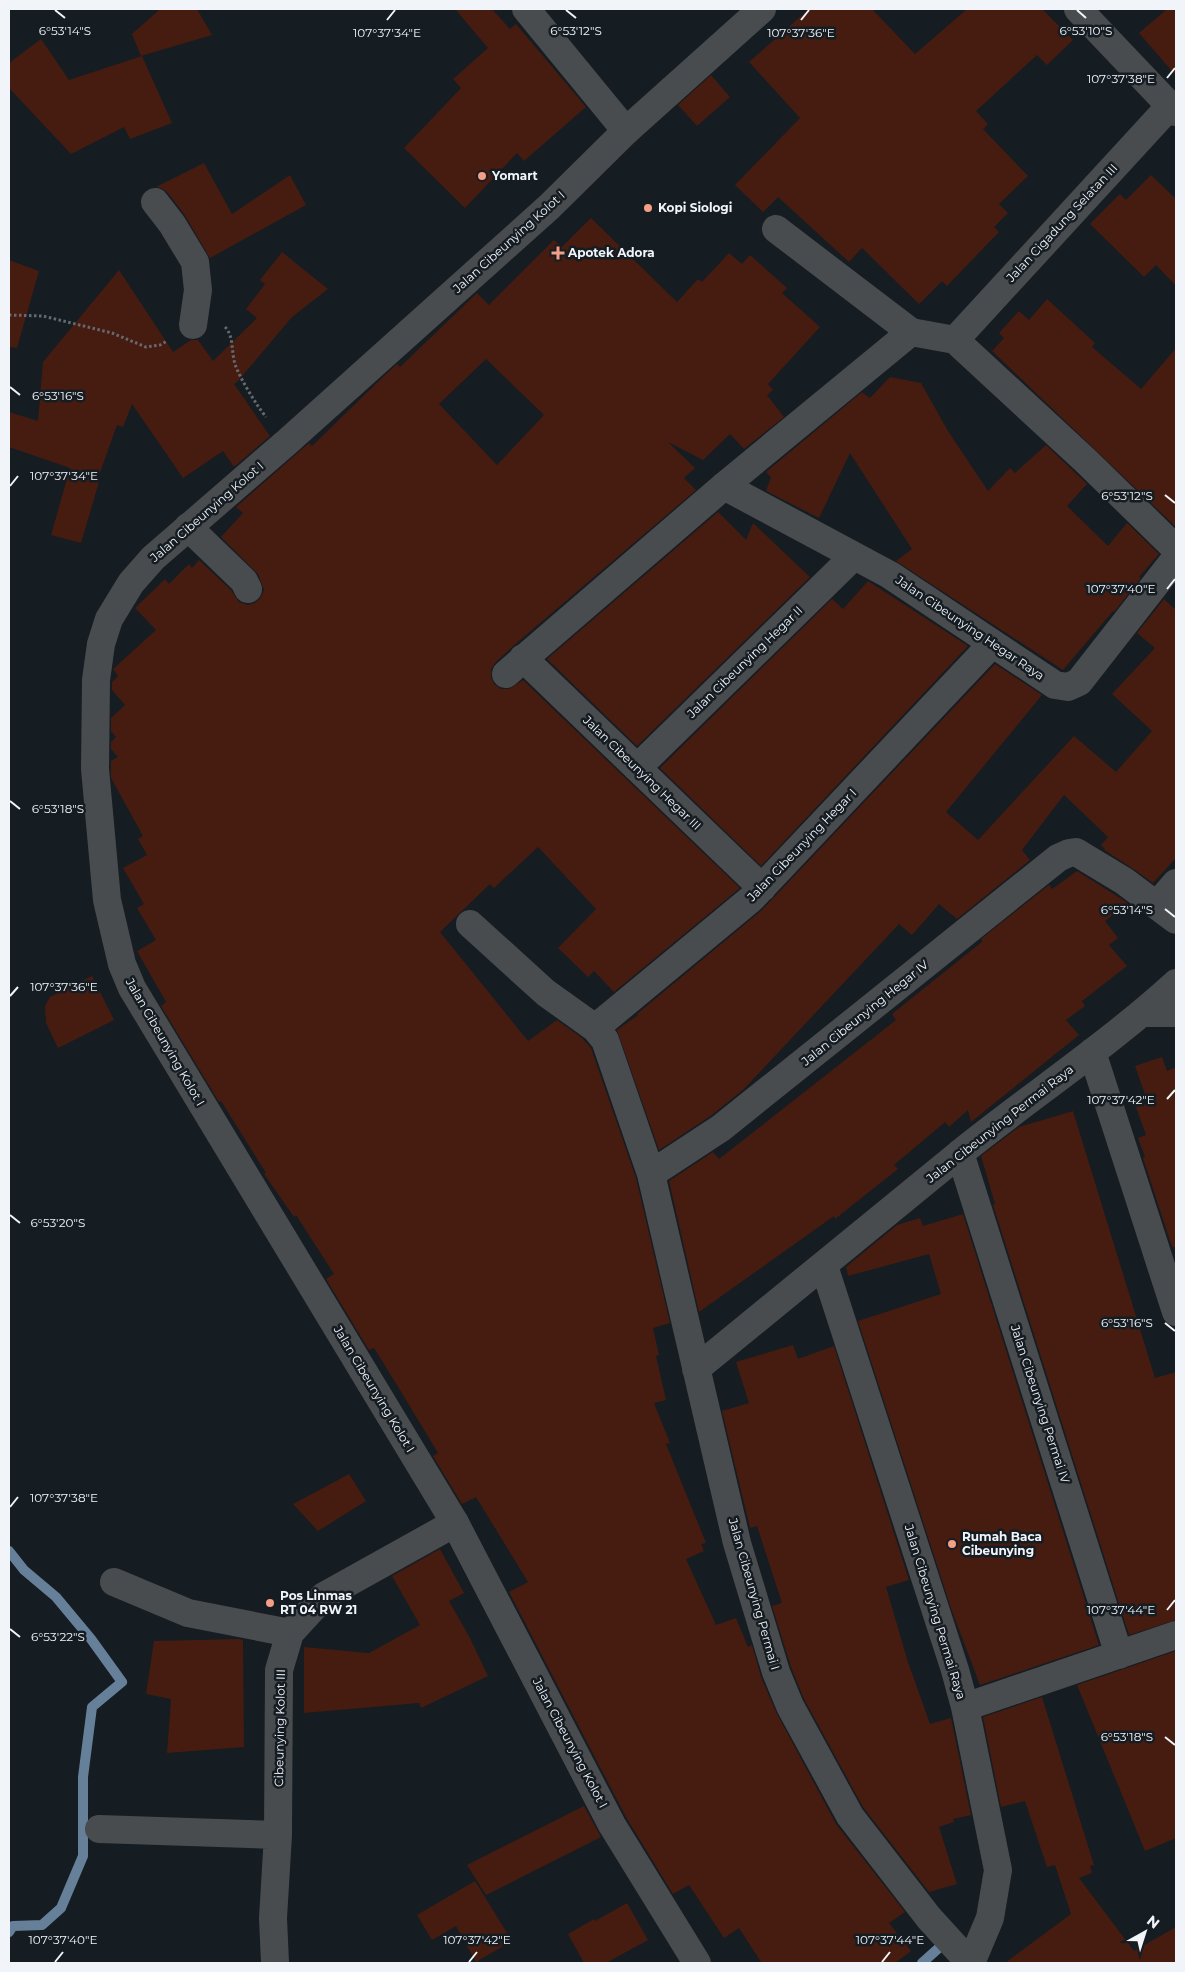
<svg xmlns="http://www.w3.org/2000/svg" width="1185" height="1972" font-family="Montserrat,sans-serif">
<rect width="100%" height="100%" fill="#151c22"/>
<g fill="none" stroke-linecap="round" stroke-linejoin="round">
<path stroke="#668099" stroke-width="10" d="M 9,1551 L 24,1570 L 56,1597 L 91,1639 L 122,1682 L 92,1707 L 83,1777 L 83,1856 L 61,1908 L 42,1925 L 13,1926 L 9,1932
M 922,1963 L 941,1946"/>
</g>
<path fill="#461c10" fill-rule="evenodd" d="M 160,9 L 197,9 L 212,35 L 141,56 L 132,34 Z
M 455,9 L 492,9 L 510,29 L 516,24 L 586,107 L 524,161 L 517,153 L 465,208 L 404,148 L 461,88 L 453,79 L 488,48 Z
M 809,9 L 872,9 L 915,54 L 967,9 L 1042,9 L 1073,40 L 1047,65 L 1037,55 L 976,111 L 988,124 L 983,129 L 1028,176 L 999,204 L 1008,213 L 994,227 L 999,232 L 947,286 L 942,281 L 919,304 L 862,248 L 849,262 L 778,197 L 763,212 L 735,185 L 800,118 L 749,62 Z
M 1167,9 L 1176,9 L 1176,76 L 1139,33 Z
M 41,39 L 69,80 L 142,56 L 172,123 L 130,139 L 124,127 L 71,154 L 9,88 L 9,63 Z
M 711,75 L 730,97 L 697,126 L 678,105 Z
M 204,163 L 232,214 L 290,175 L 306,205 L 210,258 L 184,214 L 167,192 L 161,188 L 156,187 Z
M 1151,175 L 1176,199 L 1176,286 L 1156,265 L 1144,277 L 1090,224 L 1120,194 L 1126,200 Z
M 591,218 L 677,302 L 698,279 L 702,282 L 729,253 L 742,264 L 750,255 L 787,288 L 782,293 L 820,327 L 768,384 L 773,390 L 767,395 L 784,417 L 744,449 L 730,434 L 703,460 L 668,442 L 695,468 L 684,478 L 696,490 L 512,647 L 496,662 L 491,669 L 491,677 L 494,684 L 501,689 L 509,689 L 523,680 L 740,888 L 614,992 L 594,971 L 588,977 L 558,948 L 596,909 L 538,847 L 494,888 L 490,884 L 440,932 L 528,1041 L 557,1020 L 582,1038 L 591,1048 L 636,1178 L 670,1323 L 653,1328 L 659,1355 L 656,1356 L 666,1400 L 654,1403 L 670,1443 L 666,1444 L 706,1543 L 701,1544 L 704,1551 L 686,1559 L 716,1625 L 736,1618 L 748,1647 L 752,1645 L 761,1677 L 776,1712 L 836,1824 L 905,1912 L 889,1923 L 911,1951 L 895,1963 L 761,1962 L 739,1928 L 724,1938 L 689,1885 L 673,1894 L 626,1817 L 509,1592 L 528,1582 L 476,1497 L 462,1504 L 433,1456 L 438,1453 L 403,1395 L 374,1348 L 369,1350 L 326,1279 L 334,1274 L 296,1215 L 294,1217 L 264,1174 L 266,1173 L 221,1101 L 219,1102 L 161,1006 L 166,1002 L 137,951 L 156,940 L 137,908 L 144,904 L 123,868 L 147,855 L 138,839 L 143,836 L 111,778 L 111,761 L 118,757 L 111,749 L 111,742 L 116,737 L 111,731 L 111,718 L 125,705 L 112,690 L 112,682 L 118,676 L 113,669 L 156,630 L 135,608 L 165,579 L 169,584 L 189,564 L 192,568 L 199,560 L 231,590 L 239,602 L 248,605 L 255,603 L 261,597 L 264,590 L 258,574 L 221,537 L 243,513 L 236,507 L 309,443 L 312,446 L 385,375 L 397,364 L 400,367 L 477,293 L 489,305 L 554,240 L 562,247 ZM 486,359 L 544,415 L 497,465 L 439,404 Z
M 282,252 L 328,289 L 292,317 L 238,381 L 234,384 L 270,436 L 234,467 L 223,451 L 183,478 L 132,404 L 123,427 L 117,425 L 97,481 L 99,482 L 81,543 L 51,535 L 70,468 L 9,447 L 9,412 L 38,421 L 43,362 L 119,270 L 173,352 L 191,340 L 198,340 L 213,361 L 257,318 L 246,309 L 265,284 L 260,280 Z
M 9,260 L 39,271 L 17,348 L 9,347 Z
M 1047,299 L 1095,343 L 1092,347 L 1141,389 L 1176,348 L 1176,527 L 992,351 L 1004,338 L 999,333 L 1019,311 L 1029,320 Z
M 890,377 L 921,383 L 948,431 L 988,491 L 1010,468 L 1015,473 L 1046,445 L 1087,484 L 1067,506 L 1108,546 L 1127,523 L 1159,554 L 1139,577 L 1141,578 L 1114,612 L 1113,611 L 1063,670 L 896,561 L 912,549 L 850,453 L 819,518 L 766,491 L 771,477 L 766,472 L 862,392 L 870,398 Z
M 718,512 L 746,540 L 753,523 L 810,577 L 637,746 L 547,659 Z
M 868,581 L 968,646 L 761,866 L 660,768 L 832,599 L 843,609 Z
M 1164,599 L 1176,610 L 1176,858 L 1153,883 L 1132,868 L 1104,850 L 1105,849 L 1101,845 L 1108,837 L 1064,795 L 1022,850 L 1030,860 L 957,919 L 939,904 L 912,935 L 899,924 L 744,1089 L 712,1115 L 659,1150 L 617,1030 L 638,1015 L 637,1014 L 762,910 L 995,664 L 1042,695 L 946,812 L 978,840 L 1074,736 L 1116,772 L 1152,731 L 1112,694 L 1155,648 L 1137,633 Z
M 1077,871 L 1128,903 L 1105,921 L 1118,938 L 1109,945 L 1127,966 L 1082,1001 L 1085,1006 L 1066,1020 L 1079,1035 L 971,1122 L 968,1110 L 949,1127 L 945,1122 L 894,1165 L 898,1169 L 835,1219 L 834,1216 L 699,1312 L 669,1181 L 713,1152 L 719,1159 L 896,1020 L 892,1014 L 983,941 L 981,939 L 1049,885 L 1052,889 Z
M 92,976 L 114,1020 L 58,1048 L 46,1023 L 45,1006 L 50,997 Z
M 1162,1057 L 1167,1071 L 1176,1067 L 1176,1247 L 1172,1247 L 1143,1158 L 1145,1157 L 1138,1138 L 1146,1135 L 1136,1107 L 1148,1103 L 1135,1066 Z
M 1073,1111 L 1155,1378 L 1176,1372 L 1176,1620 L 1129,1635 L 993,1205 L 995,1204 L 981,1156 L 1019,1127 Z
M 963,1214 L 1099,1645 L 980,1685 L 952,1611 L 858,1321 L 941,1294 L 929,1254 L 848,1276 L 846,1267 L 897,1225 L 920,1218 L 923,1226 Z
M 793,1345 L 798,1359 L 834,1346 L 909,1580 L 886,1587 L 908,1662 L 930,1724 L 951,1718 L 971,1815 L 953,1819 L 954,1822 L 939,1827 L 957,1884 L 929,1892 L 863,1807 L 804,1699 L 791,1667 L 772,1606 L 782,1603 L 757,1526 L 750,1528 L 722,1411 L 749,1403 L 736,1362 Z
M 349,1474 L 366,1501 L 318,1531 L 293,1504 Z
M 440,1549 L 464,1593 L 449,1601 L 470,1638 L 488,1676 L 421,1708 L 419,1703 L 304,1713 L 304,1647 L 369,1653 L 420,1625 L 392,1576 Z
M 239,1639 L 243,1640 L 244,1747 L 167,1753 L 171,1699 L 146,1694 L 154,1641 Z
M 1176,1651 L 1176,1838 L 1145,1851 L 1077,1685 Z
M 1042,1697 L 1094,1865 L 1090,1866 L 1092,1873 L 1079,1878 L 1134,1951 L 1176,1927 L 1176,1963 L 1005,1963 L 1071,1914 L 1055,1865 L 1047,1867 L 1025,1801 L 1001,1807 L 983,1717 Z
M 584,1806 L 601,1837 L 486,1895 L 467,1865 Z
M 475,1881 L 512,1941 L 476,1962 L 456,1926 L 432,1940 L 417,1915 Z
M 627,1903 L 648,1940 L 606,1963 L 584,1963 L 568,1934 L 594,1919 L 595,1921 Z"/>
<g fill="none" stroke-linecap="round" stroke-linejoin="round">
<path stroke="#656a70" stroke-width="3" stroke-dasharray="2.5 2.5" stroke-linecap="butt" d="M 9,315 L 43,316 L 112,333 L 146,347 L 160,345 L 167,341
M 225,327 C 234,336 231,351 235,364 C 239,377 257,406 266,417"/>
<path stroke="#494c4f" stroke-width="28" d="M 526,9 L 626,131
M 1078,9 L 1176,112
M 155,202 L 172,224 L 195,262 L 198,290 L 193,325
M 776,229 L 911,332 L 955,340 L 1086,461 L 1176,549
M 955,340 L 1170,106
M 724,486 L 890,575 L 1055,685 L 1068,687 L 1079,682 L 1176,558
M 188,527 L 244,581 L 248,589
M 523,658 L 762,888
M 506,674 L 724,486 L 911,332
M 637,768 L 854,556
M 1157,905 L 1176,883
M 470,924 L 546,993 L 595,1028 L 605,1040 L 651,1174 L 737,1543 L 776,1672 L 790,1706 L 850,1816 L 929,1918 L 970,1963
M 1143,1013 L 1176,1013
M 595,1028 L 751,899 L 992,644
M 1092,1052 L 1176,1312
M 960,1153 L 1119,1655
M 651,1174 L 721,1128 L 1058,858 L 1069,853 L 1076,852 L 1124,881 L 1176,920
M 824,1266 L 955,1670 L 965,1707 L 998,1870 L 990,1918 L 971,1963
M 696,1369 C 784,1298 871,1225 959,1154 C 1031,1096 1108,1045 1176,983
M 114,1582 L 188,1613 L 290,1633
M 965,1707 L 1176,1635
M 99,1829 L 278,1835
M 275,1963 L 273,1918 L 278,1835 L 279,1670 L 290,1633 L 324,1596 L 455,1523"/>
<path stroke="#494c4f" stroke-width="28" d="M 697,1963 L 612,1825 L 455,1523 L 132,988 L 122,964 L 107,900 L 95,769 L 96,680 L 101,644 L 109,619 L 131,583 L 153,558 L 287,442 L 549,207 L 626,131 L 762,9"/>
</g>
<path fill="none" stroke="#f1f5fa" stroke-width="2" d="M 55,10 L 65,18M 566,10 L 576,18M 1077,10 L 1086,18M 387,20 L 395,10M 801,20 L 809,10M 1167,78 L 1175,68M 10,387 L 20,395M 10,486 L 18,476M 1165,495 L 1175,503M 1167,589 L 1175,579M 10,801 L 20,809M 1165,909 L 1175,917M 10,996 L 18,987M 1167,1099 L 1175,1090M 10,1215 L 20,1223M 1165,1323 L 1175,1331M 10,1507 L 18,1497M 1167,1610 L 1175,1600M 10,1629 L 20,1637M 1165,1737 L 1175,1745M 55,1962 L 63,1952M 469,1962 L 477,1952M 882,1962 L 890,1952"/>
<g fill="#f49e86" stroke="#151c22" stroke-width="2">
<circle cx="482" cy="176" r="5"/>
<circle cx="648" cy="208" r="5"/>
<path d="M555.5 245.5h5v5h5v5h-5v5h-5v-5h-5v-5h5z"/>
<circle cx="952" cy="1544" r="5"/>
<circle cx="270" cy="1603" r="5"/>
</g>
<g text-anchor="middle" stroke-width="5" stroke-linejoin="round" paint-order="stroke">
<g font-size="12" font-weight="bold" fill="#f1f5fa" stroke="#151c22" text-anchor="start">
<text x="492" y="180">Yomart</text>
<text x="658" y="212">Kopi Siologi</text>
<text x="568" y="257">Apotek Adora</text>
<text x="962" y="1541">Rumah Baca<tspan x="962" dy="14">Cibeunying</tspan></text>
<text x="280" y="1600">Pos Linmas<tspan x="280" dy="14">RT 04 RW 21</tspan></text>
</g>
<g font-size="12" fill="#f1f5fa" stroke="#151c22">
<text transform="translate(1062 223) rotate(-47)" y="4">Jalan Cigadung Selatan III</text>
<text transform="translate(509 242) rotate(-42)" y="4">Jalan Cibeunying Kolot I</text>
<text transform="translate(207 512) rotate(-41)" y="4">Jalan Cibeunying Kolot I</text>
<text transform="translate(970 628) rotate(34)" y="4">Jalan Cibeunying Hegar Raya</text>
<text transform="translate(745 662) rotate(-44)" y="4">Jalan Cibeunying Hegar II</text>
<text transform="translate(642 773) rotate(44)" y="4">Jalan Cibeunying Hegar III</text>
<text transform="translate(802 845) rotate(-46)" y="4">Jalan Cibeunying Hegar I</text>
<text transform="translate(865 1013) rotate(-39)" y="4">Jalan Cibeunying Hegar IV</text>
<text transform="translate(165 1042) rotate(60)" y="4">Jalan Cibeunying Kolot I</text>
<text transform="translate(1000 1124) rotate(-38)" y="4">Jalan Cibeunying Permai Raya</text>
<text transform="translate(374 1389) rotate(59)" y="4">Jalan Cibeunying Kolot I</text>
<text transform="translate(1040 1404) rotate(72)" y="4">Jalan Cibeunying Permai IV</text>
<text transform="translate(754 1594) rotate(74)" y="4">Jalan Cibeunying Permai I</text>
<text transform="translate(935 1612) rotate(73)" y="4">Jalan Cibeunying Permai Raya</text>
<text transform="translate(280 1728) rotate(-89)" y="4">Cibeunying Kolot III</text>
<text transform="translate(570 1743) rotate(62)" y="4">Jalan Cibeunying Kolot I</text>
</g>
</g>
<g font-size="12" text-anchor="middle" fill="#f1f5fa" stroke="#151c22" stroke-width="5" stroke-linejoin="round" paint-order="stroke">
<text x="65" y="35">6°53'14"S</text>
<text x="576" y="35">6°53'12"S</text>
<text x="1086" y="35">6°53'10"S</text>
<text x="801" y="37">107°37'36"E</text>
<text x="387" y="37">107°37'34"E</text>
<text x="1121" y="83">107°37'38"E</text>
<text x="58" y="400">6°53'16"S</text>
<text x="64" y="480">107°37'34"E</text>
<text x="1127" y="500">6°53'12"S</text>
<text x="1121" y="593">107°37'40"E</text>
<text x="58" y="813">6°53'18"S</text>
<text x="1127" y="914">6°53'14"S</text>
<text x="64" y="991">107°37'36"E</text>
<text x="1121" y="1104">107°37'42"E</text>
<text x="58" y="1227">6°53'20"S</text>
<text x="1127" y="1327">6°53'16"S</text>
<text x="64" y="1502">107°37'38"E</text>
<text x="1121" y="1614">107°37'44"E</text>
<text x="58" y="1641">6°53'22"S</text>
<text x="1127" y="1741">6°53'18"S</text>
<text x="63" y="1944">107°37'40"E</text>
<text x="477" y="1944">107°37'42"E</text>
<text x="890" y="1944">107°37'44"E</text>
</g>
<rect width="1185" height="1972" fill="none" stroke="#f1f5fa" stroke-width="20"/>
<g transform="translate(1145 1932) rotate(39)" stroke="#151c22" stroke-width="4" paint-order="stroke">
<path d="M0-4L9 19L0 12L-9 19Z" fill="#f1f5fa"/>
<text y="-8" font-size="14" font-weight="bold" text-anchor="middle" fill="#f1f5fa">N</text>
</g>
</svg>
